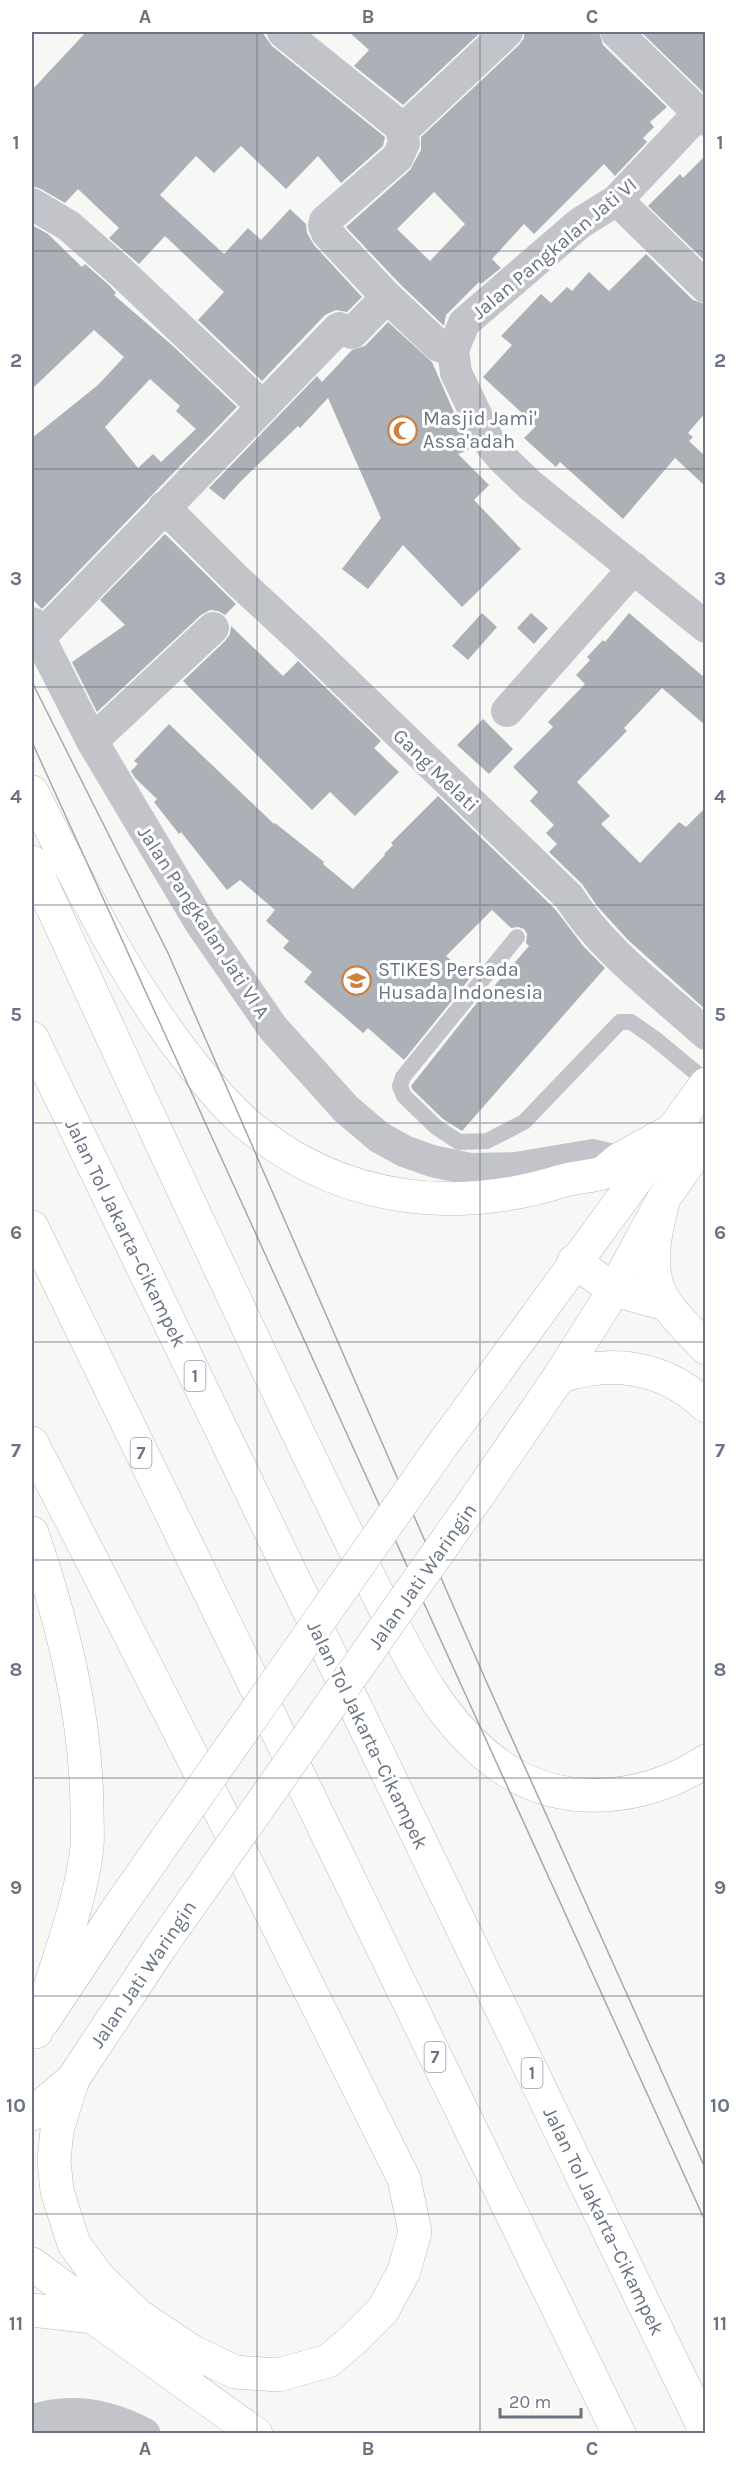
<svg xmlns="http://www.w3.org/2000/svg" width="737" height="2465" font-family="Karla,sans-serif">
<rect width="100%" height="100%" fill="#f7f8f6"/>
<path fill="#acb0b7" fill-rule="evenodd" d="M 86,32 L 262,32 L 272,46 L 385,137 L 383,146 L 341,183 L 318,156 L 286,189 L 241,146 L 214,173 L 196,156 L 160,195 L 224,254 L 248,228 L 261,240 L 290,209 L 306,224 L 307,233 L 314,245 L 362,297 L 347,312 L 336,310 L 325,315 L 262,381 L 198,320 L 224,292 L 165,236 L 139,264 L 109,238 L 119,228 L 78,189 L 65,203 L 41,189 L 32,186 L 32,90 Z
M 349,32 L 481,32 L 403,105 L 354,66 L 369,50 Z
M 524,32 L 599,32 L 603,45 L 667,107 L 650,122 L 654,127 L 643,138 L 647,142 L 615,176 L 604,164 L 534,234 L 524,224 L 492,259 L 501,268 L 481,284 L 479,282 L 446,315 L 444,326 L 400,284 L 346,227 L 410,170 L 421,150 L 421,137 L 519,45 L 524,38 ZM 434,192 L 465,224 L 430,261 L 397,229 Z
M 641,32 L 705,32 L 705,94 Z
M 705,156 L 705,261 L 648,206 L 680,174 L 683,178 Z
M 32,225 L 48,234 L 82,267 L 85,264 L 110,286 L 116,293 L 114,295 L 173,346 L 237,407 L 42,609 L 32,599 L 32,438 L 98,385 L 124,357 L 94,330 L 32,389 ZM 150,379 L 180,406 L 176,411 L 196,429 L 161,462 L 153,454 L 138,468 L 105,427 Z
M 646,254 L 693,300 L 705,304 L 705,413 L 688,433 L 693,437 L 689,441 L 705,456 L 705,486 L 675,458 L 623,519 L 560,462 L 556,467 L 524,438 L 536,426 L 483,377 L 512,345 L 501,336 L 541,294 L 551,303 L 567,287 L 572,291 L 589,272 L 609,291 Z
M 388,322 L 432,362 L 470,449 L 458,454 L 489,485 L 474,500 L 521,549 L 462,607 L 403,545 L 368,589 L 342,569 L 381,518 L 328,398 L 300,428 L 298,426 L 240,482 L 224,500 L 209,488 L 317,376 L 322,382 L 352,350 L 365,346 Z
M 165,534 L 236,604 L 225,615 L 218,611 L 210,610 L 201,615 L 97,712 L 72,662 L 125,625 L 100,600 Z
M 482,613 L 497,627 L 468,660 L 452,646 Z
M 531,613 L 548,628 L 534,644 L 517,628 Z
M 629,613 L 705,678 L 705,725 L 662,688 L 624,728 L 627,731 L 577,782 L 610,816 L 601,824 L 640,863 L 679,822 L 686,827 L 705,808 L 705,1009 L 628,940 L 597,906 L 582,884 L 549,852 L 557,844 L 546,833 L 554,825 L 530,801 L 538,792 L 513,767 L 553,727 L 548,722 L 585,684 L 576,675 L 590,660 L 587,657 L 603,640 L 605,642 Z
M 231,626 L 283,676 L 298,661 L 381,741 L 374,748 L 399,772 L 355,816 L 330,792 L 312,810 L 183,681 L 225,641 L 230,634 Z
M 483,719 L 513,749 L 489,774 L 457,745 Z
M 169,724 L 274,824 L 275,823 L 324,862 L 323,864 L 353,889 L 385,855 L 384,854 L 393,845 L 391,843 L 438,796 L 555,909 L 584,947 L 605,968 L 462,1131 L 443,1119 L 413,1090 L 411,1086 L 487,990 L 489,992 L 529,946 L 526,943 L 527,934 L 524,929 L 518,927 L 511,928 L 492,910 L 446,956 L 471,977 L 404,1060 L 368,1028 L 363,1033 L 304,982 L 312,972 L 283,948 L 289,941 L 266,921 L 275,910 L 240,880 L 227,890 L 181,832 L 179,834 L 154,802 L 157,799 L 135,778 L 131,771 L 138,764 L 134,761 Z"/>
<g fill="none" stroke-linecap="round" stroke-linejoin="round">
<defs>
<path id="primary" d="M 438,1451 L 706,1084
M 477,1497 L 559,1377 L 614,1290 L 664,1198 L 706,1138
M 44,2020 L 117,1910
M 32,2114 L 73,2079 L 159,1949"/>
<path id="motorway" d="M 32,792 C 82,889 131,991 201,1075 C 218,1096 236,1117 258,1133 C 346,1202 456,1214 562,1181 C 575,1177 589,1177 602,1173 C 608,1170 614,1163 620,1159 C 637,1149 654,1140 671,1131
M 32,862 C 108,1030 187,1198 266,1366 C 299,1435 332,1505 367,1573 C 403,1643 434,1719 500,1766 C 562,1810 645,1801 706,1761
M 32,1038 L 706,2432
M 664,1198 C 655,1231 644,1276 668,1306 C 679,1321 693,1334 706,1348
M 32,1227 L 619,2434
M 574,1261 L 614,1290 L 666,1304
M 559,1377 C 612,1359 664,1366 706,1406
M 32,1443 L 248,1866 L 404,2179 L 415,2232 L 404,2271 L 383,2310 L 353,2340 L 328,2361 L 278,2375 L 235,2372 L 193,2352 L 139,2316 L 99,2278 L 74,2244 L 57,2191 L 54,2161 L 57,2130 L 73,2079
M 32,1533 C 62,1621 86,1713 87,1808 C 87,1821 88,1835 87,1848 C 79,1912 53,1971 36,2032
M 32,2264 L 73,2294 L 93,2317 L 256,2434
M 32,2310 L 93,2317"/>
</defs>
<use href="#primary" stroke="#b6b8bd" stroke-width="34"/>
<use href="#motorway" stroke="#b7b9bd" stroke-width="34"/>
<path stroke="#c2c4c9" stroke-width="16" d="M 517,937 L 403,1077 L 400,1086 L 404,1096 L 436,1127 L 459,1142 L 487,1141 L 524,1122 L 620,1022 L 631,1022 L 654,1038 L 706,1081"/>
<path stroke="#c2c4c9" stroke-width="32" d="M 283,32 L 401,127
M 616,32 L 706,120
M 699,113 L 617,200 L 580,223 L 464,323 L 453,350 L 456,373 L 491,445 L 502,458 L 530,485 L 706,627
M 401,127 L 404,143 L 398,157 L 325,221 L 324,226 L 327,233 L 387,297 L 439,346 L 453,350
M 401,127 L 408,125 L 507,32
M 617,200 L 706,287
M 32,204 L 69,226 L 122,273 L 263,407
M 164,507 L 238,581 L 305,643 L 569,897 C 603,951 659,991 706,1034
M 32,623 L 92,741 L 201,924 L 273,1028 L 346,1109 L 379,1137 L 404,1151 L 432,1161 L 470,1169 L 516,1168 L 593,1155 L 617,1161
M 39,638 L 339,328 L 352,333 L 387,297
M 507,711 L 634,568
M 92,741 L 213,628"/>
<path stroke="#c2c4c9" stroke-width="33" d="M 32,2421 C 71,2408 108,2415 144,2434"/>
<use href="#primary" stroke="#fff" stroke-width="33"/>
<use href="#motorway" stroke="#fff" stroke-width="33"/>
<path stroke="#a4a7ae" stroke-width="1.5" d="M 32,682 L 168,953 L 483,1674 L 706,2170
M 32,742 L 706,2223"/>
<defs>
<path id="primary-bridge" d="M 117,1910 L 438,1451
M 159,1949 L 477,1497"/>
</defs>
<use href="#primary-bridge" stroke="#b6b8bd" stroke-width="34" stroke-linecap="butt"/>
<use href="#primary-bridge" stroke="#fff" stroke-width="33"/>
</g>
<path fill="none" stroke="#6b7383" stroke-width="1.5" stroke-opacity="0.55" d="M 257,32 L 257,2434M 480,32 L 480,2434M 32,251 L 706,251M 32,469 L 706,469M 32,687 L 706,687M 32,905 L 706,905M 32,1123 L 706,1123M 32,1342 L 706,1342M 32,1560 L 706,1560M 32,1778 L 706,1778M 32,1996 L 706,1996M 32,2214 L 706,2214"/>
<defs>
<symbol id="mosque-ring" viewBox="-11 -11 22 22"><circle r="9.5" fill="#fff" stroke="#ce813f" stroke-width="1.5"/><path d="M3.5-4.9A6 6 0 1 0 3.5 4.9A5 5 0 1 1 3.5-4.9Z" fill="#ce813f"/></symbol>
<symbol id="university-ring" viewBox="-11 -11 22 22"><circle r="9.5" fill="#fff" stroke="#ce813f" stroke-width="1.5"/><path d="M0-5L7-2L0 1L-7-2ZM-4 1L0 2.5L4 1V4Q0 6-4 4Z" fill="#ce813f"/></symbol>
</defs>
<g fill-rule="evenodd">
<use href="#mosque-ring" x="386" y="414" width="33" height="33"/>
<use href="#university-ring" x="340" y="964" width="33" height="33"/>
</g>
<g text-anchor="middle" stroke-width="6" stroke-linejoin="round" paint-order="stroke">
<g fill="#fff" stroke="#979da8" stroke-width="1.5">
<rect x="184.5" y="1361" width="21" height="30" rx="4.5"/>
<rect x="130.5" y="1438" width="21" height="30" rx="4.5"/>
<rect x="424.5" y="2042" width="21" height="30" rx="4.5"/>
<rect x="521.5" y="2058" width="21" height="30" rx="4.5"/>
</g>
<g font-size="18" font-weight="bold" fill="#6b7383">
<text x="195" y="1382">1</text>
<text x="141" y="1459">7</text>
<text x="435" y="2063">7</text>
<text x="532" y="2079">1</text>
</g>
<g font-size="20" fill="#6b7383" stroke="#fff">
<text transform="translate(554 248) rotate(-40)" y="7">Jalan Pangkalan Jati VI</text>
<text transform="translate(436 770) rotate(44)" y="7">Gang Melati</text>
<text transform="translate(204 922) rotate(57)" y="7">Jalan Pangkalan Jati VI A</text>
<text transform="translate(126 1233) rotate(64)" y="7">Jalan Tol Jakarta–Cikampek</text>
<text transform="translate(422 1576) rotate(-55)" y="7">Jalan Jati Waringin</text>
<text transform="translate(368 1735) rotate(64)" y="7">Jalan Tol Jakarta–Cikampek</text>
<text transform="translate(143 1974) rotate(-56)" y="7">Jalan Jati Waringin</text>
<text transform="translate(604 2221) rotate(64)" y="7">Jalan Tol Jakarta–Cikampek</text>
</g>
<g font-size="20" fill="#6b7383" stroke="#fff" text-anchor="start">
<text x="423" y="425">Masjid Jami'<tspan x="423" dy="23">Assa'adah</tspan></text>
<text x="378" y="976">STIKES Persada<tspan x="378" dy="23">Husada Indonesia</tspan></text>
</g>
</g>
<rect width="737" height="2465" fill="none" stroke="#ffffff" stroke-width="66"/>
<path d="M500 2408v9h81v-9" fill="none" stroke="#6b7383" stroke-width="3"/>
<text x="509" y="2408" font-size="18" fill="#6b7383" stroke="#ffffff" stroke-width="4.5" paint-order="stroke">20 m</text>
<rect x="33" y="33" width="671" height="2399" fill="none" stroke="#6b7383" stroke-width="2"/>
<g font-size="20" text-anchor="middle" font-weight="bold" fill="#6b7383">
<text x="145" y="23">A</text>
<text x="368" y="23">B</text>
<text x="592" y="23">C</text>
<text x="16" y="149">1</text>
<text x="720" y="149">1</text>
<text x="16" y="367">2</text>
<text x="720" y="367">2</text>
<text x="16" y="585">3</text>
<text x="720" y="585">3</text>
<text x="16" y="803">4</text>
<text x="720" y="803">4</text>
<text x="16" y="1021">5</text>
<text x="720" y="1021">5</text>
<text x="16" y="1239">6</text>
<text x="720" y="1239">6</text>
<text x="16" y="1457">7</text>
<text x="720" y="1457">7</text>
<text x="16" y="1676">8</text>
<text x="720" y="1676">8</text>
<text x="16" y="1894">9</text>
<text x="720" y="1894">9</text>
<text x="16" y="2112">10</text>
<text x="720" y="2112">10</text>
<text x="16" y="2330">11</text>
<text x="720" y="2330">11</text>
<text x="145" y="2455">A</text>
<text x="368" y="2455">B</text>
<text x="592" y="2455">C</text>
</g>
</svg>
